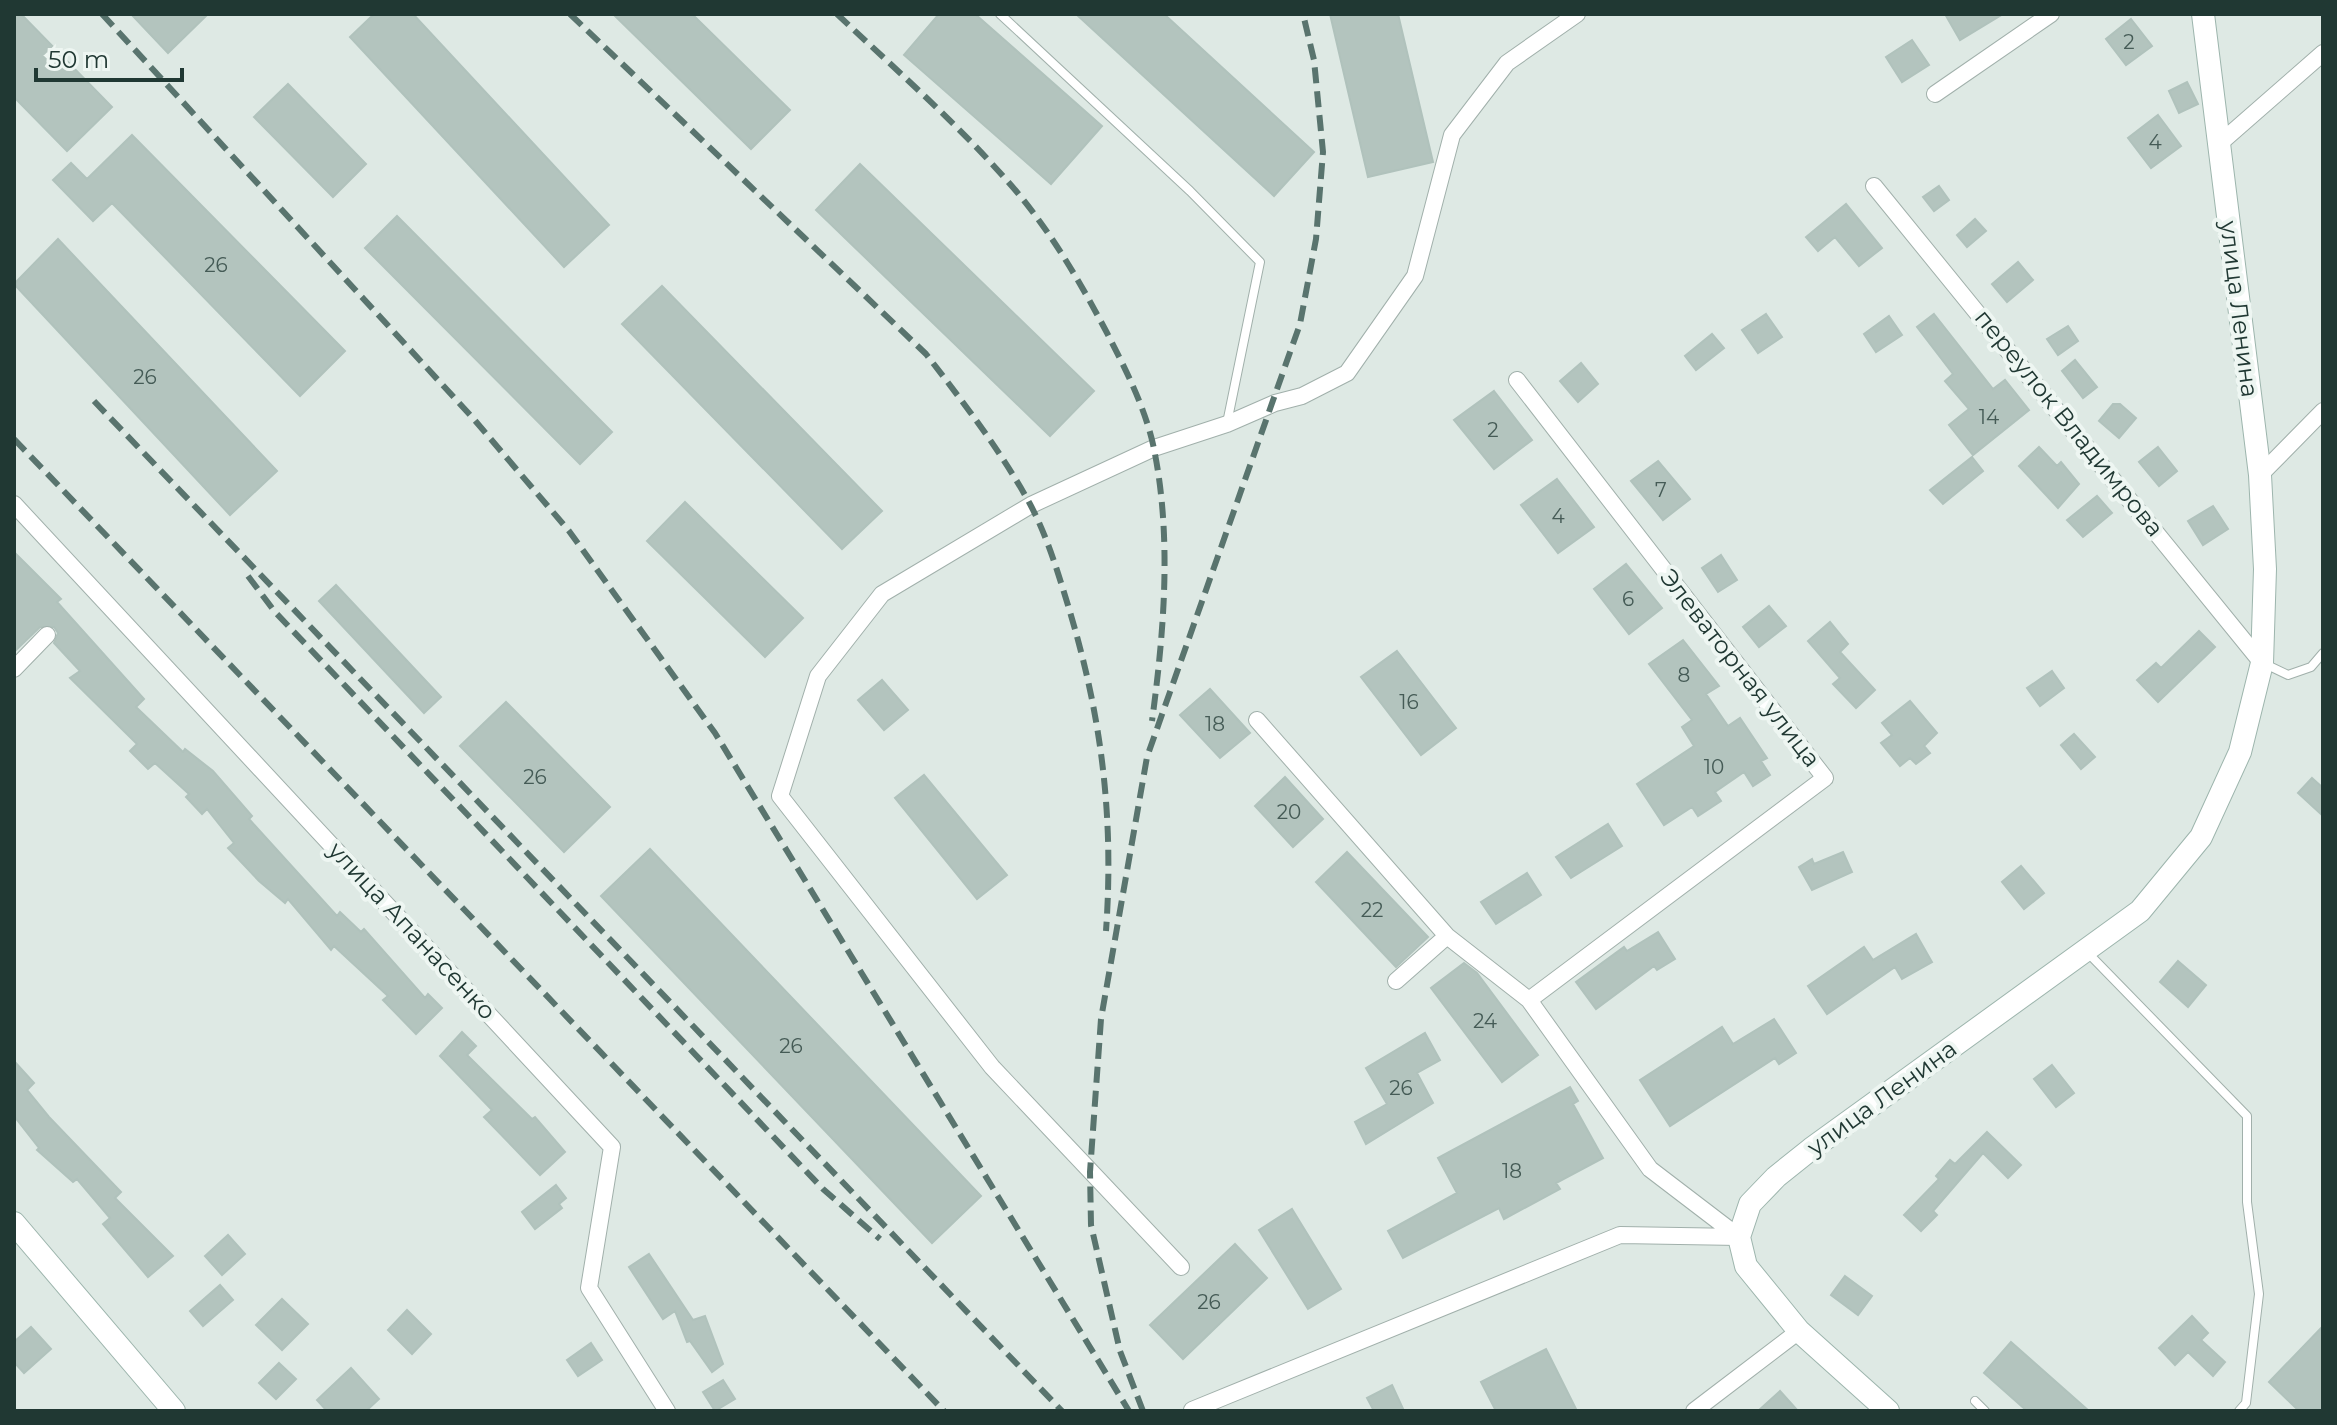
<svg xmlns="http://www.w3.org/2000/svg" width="2337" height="1425" font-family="Montserrat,sans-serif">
<rect width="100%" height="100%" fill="#dee9e4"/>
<path fill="#b3c4be" stroke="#b0c2bc" stroke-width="2" d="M 14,14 L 21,14 L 112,107 L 67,151 L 14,97 Z
M 131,14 L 208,14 L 168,53 Z
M 374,14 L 413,14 L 609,225 L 564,267 L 350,37 Z
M 613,14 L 692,14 L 790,110 L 751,149 Z
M 939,14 L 975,14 L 1102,126 L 1051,184 L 904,55 Z
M 1076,14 L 1164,14 L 1314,152 L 1274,196 Z
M 1330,14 L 1398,14 L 1433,162 L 1368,177 Z
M 1945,14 L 2003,14 L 1960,40 Z
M 2131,19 L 2152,46 L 2126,65 L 2106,39 Z
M 1912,40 L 1929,65 L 1902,82 L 1886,57 Z
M 2187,82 L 2198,104 L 2179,113 L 2169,91 Z
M 288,84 L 366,164 L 333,197 L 254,117 Z
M 2158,115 L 2181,146 L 2151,168 L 2128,138 Z
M 132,135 L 345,351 L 300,396 L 112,203 L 93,221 L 53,180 L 71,163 L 87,179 Z
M 860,164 L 1094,391 L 1050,436 L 816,210 Z
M 1939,186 L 1949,200 L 1934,211 L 1923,197 Z
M 1846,204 L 1882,248 L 1859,266 L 1835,237 L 1818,251 L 1806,237 Z
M 397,216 L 612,432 L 580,464 L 365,248 Z
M 1975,219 L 1986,231 L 1967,247 L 1957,235 Z
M 58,239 L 277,471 L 230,515 L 14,284 Z
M 2018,262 L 2033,280 L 2007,302 L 1992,284 Z
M 662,286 L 882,511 L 842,549 L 622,324 Z
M 1766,314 L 1782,337 L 1758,353 L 1742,330 Z
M 1934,314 L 1993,389 L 2005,380 L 2029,410 L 1973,455 L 1949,425 L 1969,409 L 1945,381 L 1953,374 L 1917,327 Z
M 1889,316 L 1902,335 L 1876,352 L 1864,334 Z
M 2068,326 L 2078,341 L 2058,355 L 2047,339 Z
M 1712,334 L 1724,348 L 1696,370 L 1685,356 Z
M 2075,360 L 2097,387 L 2083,398 L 2062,371 Z
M 1581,363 L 1598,384 L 1578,402 L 1560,381 Z
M 1494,391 L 1532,440 L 1494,469 L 1454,420 Z
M 2113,404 L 2120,404 L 2136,418 L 2119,438 L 2099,421 Z
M 2039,447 L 2057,466 L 2061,462 L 2079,484 L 2058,508 L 2019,466 Z
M 2158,447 L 2177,471 L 2159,486 L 2139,462 Z
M 1972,457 L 1983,471 L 1943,504 L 1930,490 Z
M 1658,461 L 1690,499 L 1663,520 L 1631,481 Z
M 1557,479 L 1594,527 L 1558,553 L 1521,505 Z
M 2097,496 L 2112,513 L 2083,537 L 2067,520 Z
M 685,502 L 803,618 L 765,657 L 647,541 Z
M 2213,506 L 2228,529 L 2203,545 L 2188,521 Z
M 14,552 L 61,599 L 57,602 L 144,699 L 136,707 L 183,752 L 185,749 L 213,771 L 252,816 L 249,819 L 337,916 L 340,912 L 361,932 L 364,929 L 425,998 L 428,994 L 442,1008 L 416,1034 L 383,1000 L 388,996 L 334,946 L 331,950 L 288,899 L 285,903 L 259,881 L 228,848 L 234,843 L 207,809 L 202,814 L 186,797 L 189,794 L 155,763 L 148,769 L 130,751 L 137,744 L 70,678 L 80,671 L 54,643 L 58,633 L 54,627 L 40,627 L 14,652 Z
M 1721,555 L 1737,580 L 1718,592 L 1702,568 Z
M 1626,564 L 1662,608 L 1629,634 L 1594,589 Z
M 336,585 L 441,697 L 424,713 L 319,601 Z
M 1769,606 L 1786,626 L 1759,647 L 1743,627 Z
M 1830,622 L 1848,644 L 1840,652 L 1875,690 L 1856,708 L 1833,684 L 1840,678 L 1808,641 Z
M 2199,631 L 2215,647 L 2158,702 L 2137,680 L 2156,663 L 2161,668 Z
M 1683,640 L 1719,686 L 1706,694 L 1728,726 L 1740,718 L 1767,758 L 1761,761 L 1770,775 L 1753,786 L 1744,772 L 1715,792 L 1721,801 L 1698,816 L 1692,807 L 1664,825 L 1637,784 L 1694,746 L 1682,727 L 1692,720 L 1649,664 Z
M 1397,651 L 1456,728 L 1421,755 L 1361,677 Z
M 2052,671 L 2064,688 L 2040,706 L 2027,688 Z
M 882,680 L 908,710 L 884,730 L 858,700 Z
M 1210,689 L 1250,733 L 1220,758 L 1180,715 Z
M 1910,701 L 1937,733 L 1924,746 L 1930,753 L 1916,764 L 1910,758 L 1900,766 L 1881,743 L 1892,735 L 1882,723 Z
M 506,702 L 610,807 L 564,852 L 460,746 Z
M 2074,734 L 2095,757 L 2081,769 L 2061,745 Z
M 924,775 L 1007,875 L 977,899 L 895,798 Z
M 1285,777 L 1323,819 L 1293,847 L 1255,806 Z
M 2312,778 L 2323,788 L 2323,816 L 2298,793 Z
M 1608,824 L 1622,846 L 1571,878 L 1556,857 Z
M 650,849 L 981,1196 L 932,1243 L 601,896 Z
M 1347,852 L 1428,937 L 1396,967 L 1316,882 Z
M 1843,852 L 1852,872 L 1812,890 L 1799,867 L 1812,859 L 1814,864 Z
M 2021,866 L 2044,893 L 2024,909 L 2002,882 Z
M 1527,873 L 1541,895 L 1496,924 L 1481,902 Z
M 1658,932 L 1675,959 L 1657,970 L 1654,966 L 1596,1009 L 1576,982 L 1624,947 L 1627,951 Z
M 1916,934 L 1932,962 L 1902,979 L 1895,967 L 1827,1014 L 1808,986 L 1864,947 L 1873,960 Z
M 2178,961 L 2206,985 L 2188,1007 L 2160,982 Z
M 1464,963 L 1477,973 L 1538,1055 L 1502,1082 L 1431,988 Z
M 1774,1019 L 1796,1053 L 1779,1064 L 1775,1058 L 1670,1126 L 1640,1080 L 1722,1027 L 1733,1044 Z
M 462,1032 L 476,1046 L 467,1055 L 532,1119 L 535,1117 L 565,1152 L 540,1175 L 484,1117 L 492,1110 L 440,1056 Z
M 1425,1033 L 1440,1060 L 1417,1073 L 1433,1103 L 1366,1144 L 1355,1122 L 1387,1104 L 1366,1068 Z
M 14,1061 L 34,1083 L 27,1090 L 49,1117 L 121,1192 L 115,1198 L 173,1256 L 148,1277 L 103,1224 L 110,1218 L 77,1179 L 73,1182 L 37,1150 L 39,1148 L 14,1116 Z
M 2052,1065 L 2074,1093 L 2056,1107 L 2034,1079 Z
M 1570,1087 L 1578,1101 L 1573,1104 L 1603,1158 L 1556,1183 L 1560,1189 L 1504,1219 L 1499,1208 L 1403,1258 L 1388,1231 L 1457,1193 L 1438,1158 Z
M 1987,1132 L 2021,1165 L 2008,1178 L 1983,1153 L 1933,1211 L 1937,1215 L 1921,1231 L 1904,1215 L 1939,1179 L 1936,1176 L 1950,1160 L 1955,1164 Z
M 556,1185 L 566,1198 L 559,1204 L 562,1208 L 535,1229 L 522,1212 Z
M 1292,1209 L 1341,1289 L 1308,1309 L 1259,1230 Z
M 228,1235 L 245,1254 L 222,1275 L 205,1256 Z
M 1235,1244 L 1267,1278 L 1183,1359 L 1150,1325 Z
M 649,1254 L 693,1320 L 705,1316 L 723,1364 L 712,1372 L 690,1341 L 687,1342 L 675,1311 L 663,1319 L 629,1267 Z
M 1845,1276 L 1872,1296 L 1858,1315 L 1831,1295 Z
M 220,1285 L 233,1300 L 203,1326 L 190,1311 Z
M 282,1299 L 308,1324 L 282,1350 L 256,1325 Z
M 407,1310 L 431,1334 L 412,1354 L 388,1330 Z
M 2192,1316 L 2208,1333 L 2201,1340 L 2225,1362 L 2213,1376 L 2188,1352 L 2175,1365 L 2159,1348 Z
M 2323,1326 L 2323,1411 L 2299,1411 L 2269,1382 Z
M 31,1327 L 51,1349 L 24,1373 L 14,1362 L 14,1342 Z
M 2011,1342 L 2089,1411 L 2027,1411 L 1984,1373 Z
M 591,1343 L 602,1360 L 578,1376 L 567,1360 Z
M 1546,1349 L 1577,1411 L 1496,1411 L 1481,1382 Z
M 279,1363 L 296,1379 L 276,1399 L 259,1383 Z
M 351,1368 L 379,1399 L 366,1411 L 327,1411 L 317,1400 Z
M 723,1380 L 735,1399 L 715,1411 L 703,1392 Z
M 1392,1385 L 1404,1411 L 1374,1411 L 1367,1398 Z
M 1780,1391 L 1798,1411 L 1758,1411 Z"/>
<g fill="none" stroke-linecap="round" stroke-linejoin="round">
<defs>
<path id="lane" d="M 1000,14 L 1190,191 L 1260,262 L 1227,423
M 2263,663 L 2288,675 L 2311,667 L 2323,653
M 2088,953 L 2247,1116 L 2247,1202 L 2259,1294 L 2246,1403 L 2239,1411
M 1975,1401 L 1985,1411"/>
<path id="street" d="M 1935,94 L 2051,14
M 2219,144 L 2323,53
M 1874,186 L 2262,663
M 1517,380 L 1825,778 L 1529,1000
M 2260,475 L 2323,411
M 14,504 L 612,1147 L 589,1288 L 667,1411
M 14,669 L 47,635
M 1257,720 L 1447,936
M 1396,981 L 1447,936 L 1529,1000 L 1650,1169 L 1739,1237
M 1181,1267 L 992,1067 L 780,796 L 818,676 L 882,594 L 1031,505 L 1154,448 L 1227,424 L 1275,403 L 1302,396 L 1347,373 L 1415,276 L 1452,135 L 1507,63 L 1577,14
M 1192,1410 L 1620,1235 L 1739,1237
M 1694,1411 L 1799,1331"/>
<path id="secondary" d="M 14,1223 L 174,1411
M 1888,1411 L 1799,1331 L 1746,1266 L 1739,1237 L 1750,1204 L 1776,1177 L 1811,1149 L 2140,911 L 2201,837 L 2240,752 L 2262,663 L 2265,569 L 2260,475 L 2203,14"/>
</defs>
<use href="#lane" stroke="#a1b0ab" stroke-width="10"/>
<use href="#street" stroke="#a1b0ab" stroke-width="18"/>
<use href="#secondary" stroke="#9db5ad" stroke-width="24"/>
<use href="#lane" stroke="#fff" stroke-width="8"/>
<use href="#street" stroke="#fff" stroke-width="16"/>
<use href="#secondary" stroke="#fff" stroke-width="22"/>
<path stroke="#59746e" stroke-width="6" stroke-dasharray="16 8" stroke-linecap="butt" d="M 102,14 L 472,417 L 569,531 L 715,733 L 1129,1411
M 570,14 L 926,354 C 963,402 1001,451 1030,504 C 1048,538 1059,576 1070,612 C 1102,719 1114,819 1106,931
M 837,14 C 895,69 957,123 1010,184 C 1048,227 1079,280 1106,331 C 1125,368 1146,409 1154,449 C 1172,538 1164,632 1152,721
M 94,401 L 1062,1411
M 14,439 L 944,1411
M 248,576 L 275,612 L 823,1189 L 880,1239
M 1143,1411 L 1120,1351 L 1091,1225 L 1090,1172 L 1101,1019 L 1147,757 L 1300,324 L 1316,239 L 1323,152 L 1314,60 L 1303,14"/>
</g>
<g text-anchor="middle" stroke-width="8" stroke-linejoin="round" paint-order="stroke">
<g font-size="20" fill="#455b56">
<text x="2129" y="49">2</text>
<text x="2155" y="149">4</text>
<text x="216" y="272">26</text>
<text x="145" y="384">26</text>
<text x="1989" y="424">14</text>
<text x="1493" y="437">2</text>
<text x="1661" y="497">7</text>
<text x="1558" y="523">4</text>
<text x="1628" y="606">6</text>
<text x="1684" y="682">8</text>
<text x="1409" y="709">16</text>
<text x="1215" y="731">18</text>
<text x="1714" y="774">10</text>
<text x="535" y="784">26</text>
<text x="1289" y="819">20</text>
<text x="1372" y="917">22</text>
<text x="1485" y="1028">24</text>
<text x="791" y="1053">26</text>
<text x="1401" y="1095">26</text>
<text x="1512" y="1178">18</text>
<text x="1209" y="1309">26</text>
</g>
<g font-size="24" fill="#203833" stroke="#eef6f2">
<text transform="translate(2239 309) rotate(83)" y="8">улица Ленина</text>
<text transform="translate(2069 423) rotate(51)" y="8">переулок Владимрова</text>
<text transform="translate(1740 668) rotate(52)" y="8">Элеваторная улица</text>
<text transform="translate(412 931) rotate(47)" y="8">улица Апанасенко</text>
<text transform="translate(1882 1098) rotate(-36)" y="8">улица Ленина</text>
</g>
</g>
<rect width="2337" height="1425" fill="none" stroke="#203833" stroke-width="32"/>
<path d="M36 68v12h146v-12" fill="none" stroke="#203833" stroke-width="4"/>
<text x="48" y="68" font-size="24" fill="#203833" stroke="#eef6f2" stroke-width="6" paint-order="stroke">50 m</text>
</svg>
